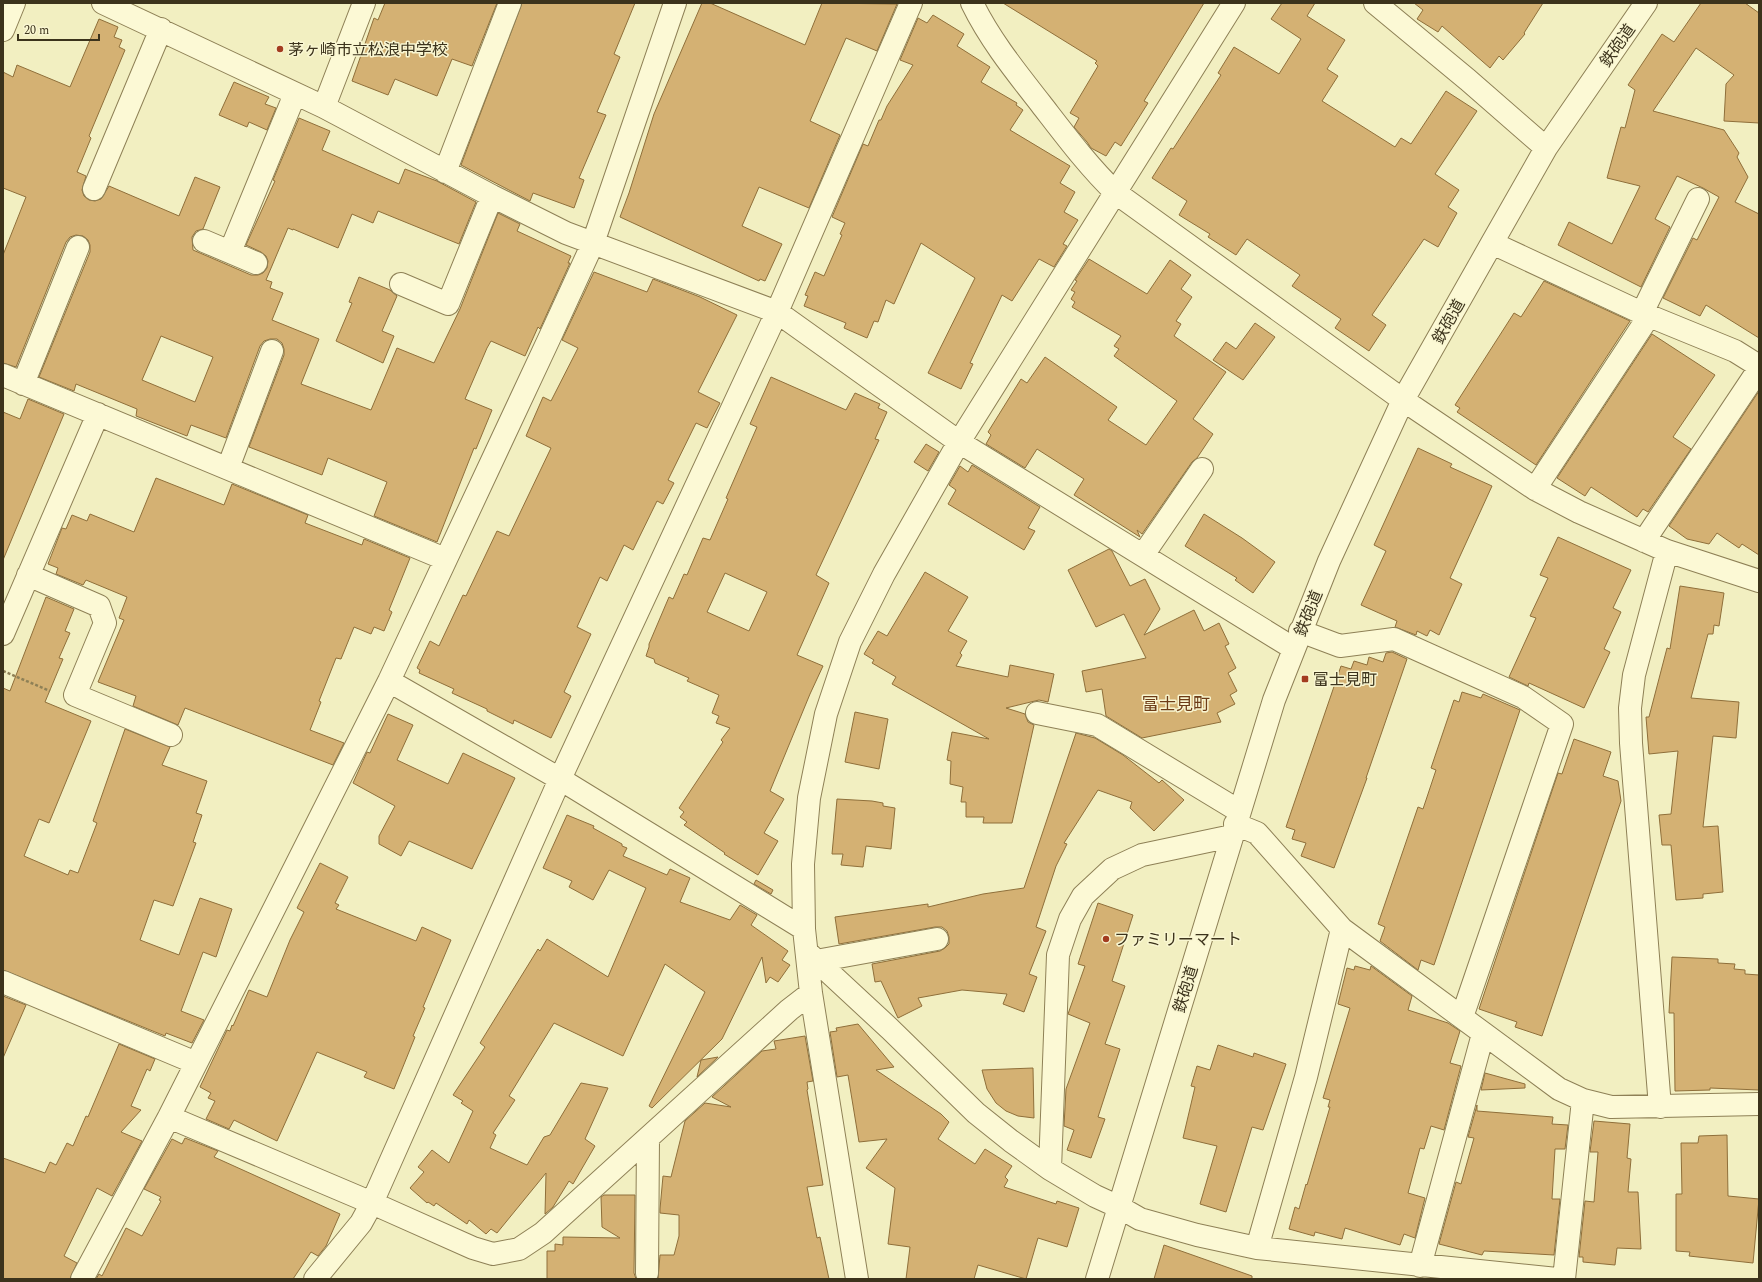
<svg xmlns="http://www.w3.org/2000/svg" width="1762" height="1282" font-family="Spectral,'Noto Sans JP',serif">
<rect width="100%" height="100%" fill="#f2efc1"/>
<path fill="#d4b173" stroke="#8f6f3a" fill-rule="evenodd" d="M 385,3 L 497,3 L 472,66 L 452,59 L 437,96 L 395,79 L 388,95 L 352,81 L 374,18 L 378,20 Z
M 522,3 L 635,3 L 614,54 L 620,57 L 597,112 L 606,115 L 579,178 L 584,180 L 574,208 L 533,193 L 530,201 L 461,165 Z
M 702,3 L 710,3 L 805,45 L 822,3 L 897,4 L 877,51 L 846,38 L 810,121 L 840,135 L 809,208 L 759,187 L 742,226 L 782,244 L 765,281 L 760,279 L 759,281 L 620,217 L 629,193 L 654,114 Z
M 1003,3 L 1204,3 L 1144,101 L 1148,103 L 1121,146 L 1115,142 L 1106,156 L 1091,148 L 1087,142 L 1074,127 L 1079,118 L 1070,113 L 1098,66 L 1095,63 L 1097,61 Z
M 1282,3 L 1315,3 L 1307,16 L 1345,40 L 1327,69 L 1338,76 L 1322,101 L 1395,147 L 1401,138 L 1411,144 L 1446,91 L 1477,111 L 1435,174 L 1459,190 L 1448,207 L 1457,213 L 1438,247 L 1424,239 L 1372,315 L 1386,325 L 1369,351 L 1335,328 L 1341,319 L 1292,286 L 1300,275 L 1247,239 L 1236,255 L 1208,237 L 1210,234 L 1179,215 L 1187,201 L 1152,178 L 1171,148 L 1173,149 L 1221,75 L 1218,73 L 1234,47 L 1279,74 L 1301,39 L 1271,19 Z
M 1414,3 L 1543,3 L 1524,33 L 1525,34 L 1503,60 L 1499,56 L 1490,68 L 1442,26 L 1438,32 L 1417,19 L 1423,10 Z
M 1701,3 L 1745,3 L 1759,13 L 1759,123 L 1724,121 L 1726,84 L 1734,75 L 1696,48 L 1653,111 L 1724,130 L 1739,153 L 1737,157 L 1748,177 L 1735,202 L 1759,214 L 1759,338 L 1706,305 L 1700,316 L 1663,298 L 1693,238 L 1697,240 L 1719,197 L 1703,188 L 1677,176 L 1655,219 L 1670,227 L 1641,287 L 1558,245 L 1569,222 L 1612,244 L 1640,186 L 1607,178 L 1621,127 L 1625,128 L 1635,90 L 1628,85 L 1662,34 L 1674,42 Z
M 933,15 L 964,34 L 957,46 L 990,67 L 981,82 L 1017,103 L 1016,105 L 1023,110 L 1010,130 L 1070,166 L 1060,183 L 1075,192 L 1064,212 L 1078,220 L 1063,244 L 1067,246 L 1054,267 L 1039,259 L 1012,301 L 1002,295 L 970,363 L 973,364 L 961,389 L 928,373 L 975,278 L 921,243 L 894,304 L 886,300 L 878,322 L 874,321 L 867,338 L 844,328 L 846,323 L 804,306 L 808,296 L 805,295 L 815,272 L 824,276 L 842,235 L 840,234 L 845,223 L 832,217 L 863,144 L 868,146 L 879,120 L 881,120 L 887,106 L 913,65 L 900,60 L 918,18 L 927,23 Z
M 99,19 L 118,27 L 114,37 L 122,40 L 119,47 L 125,50 L 89,136 L 91,138 L 77,172 L 86,176 L 82,190 L 84,196 L 89,200 L 95,201 L 101,199 L 109,186 L 179,216 L 195,177 L 220,187 L 203,229 L 196,231 L 192,237 L 193,250 L 251,275 L 258,275 L 263,273 L 267,268 L 268,261 L 266,256 L 261,252 L 246,245 L 275,181 L 273,180 L 299,118 L 330,131 L 322,150 L 399,184 L 405,169 L 437,181 L 476,202 L 459,244 L 378,211 L 373,223 L 352,214 L 338,248 L 293,229 L 293,230 L 288,228 L 266,280 L 272,282 L 270,288 L 283,293 L 272,320 L 319,339 L 301,384 L 371,410 L 397,348 L 434,363 L 460,309 L 498,213 L 520,224 L 517,231 L 571,256 L 568,263 L 570,263 L 540,329 L 538,327 L 525,356 L 491,341 L 487,348 L 465,399 L 492,410 L 476,449 L 474,448 L 437,542 L 374,516 L 387,482 L 328,458 L 322,475 L 249,447 L 284,355 L 284,349 L 282,343 L 277,339 L 270,339 L 264,341 L 260,346 L 226,438 L 191,425 L 187,436 L 136,416 L 137,409 L 76,384 L 74,391 L 39,377 L 90,252 L 90,245 L 88,240 L 83,236 L 76,235 L 70,237 L 66,242 L 16,367 L 3,363 L 3,255 L 26,197 L 3,188 L 3,72 L 13,77 L 17,65 L 70,87 ZM 161,336 L 213,357 L 195,402 L 142,380 Z
M 234,82 L 269,97 L 265,104 L 276,108 L 267,130 L 249,122 L 247,127 L 219,115 Z
M 1089,259 L 1147,294 L 1170,260 L 1191,275 L 1181,289 L 1192,297 L 1176,321 L 1181,324 L 1174,336 L 1226,372 L 1193,419 L 1213,434 L 1197,458 L 1192,462 L 1142,534 L 1137,530 L 1140,537 L 1074,495 L 1084,479 L 1037,449 L 1025,468 L 986,444 L 991,435 L 988,432 L 1021,379 L 1027,383 L 1045,357 L 1117,407 L 1108,420 L 1146,445 L 1177,401 L 1114,356 L 1119,349 L 1114,346 L 1121,336 L 1072,307 L 1075,302 L 1071,299 L 1075,292 L 1071,290 L 1077,281 L 1075,280 Z
M 594,272 L 647,292 L 653,279 L 700,297 L 737,315 L 698,392 L 720,403 L 707,428 L 696,423 L 668,480 L 674,483 L 663,504 L 657,501 L 633,550 L 624,545 L 607,581 L 600,577 L 577,627 L 591,634 L 564,692 L 571,696 L 551,738 L 514,720 L 513,724 L 487,711 L 487,709 L 452,693 L 454,689 L 419,673 L 420,670 L 417,668 L 430,641 L 439,646 L 463,595 L 466,596 L 497,531 L 509,536 L 551,448 L 526,436 L 543,397 L 551,401 L 578,348 L 562,340 Z
M 359,277 L 390,290 L 397,296 L 382,331 L 394,336 L 383,363 L 336,341 L 352,303 L 349,302 Z
M 1544,281 L 1630,321 L 1536,465 L 1457,412 L 1460,408 L 1455,405 L 1514,313 L 1521,317 Z
M 1255,323 L 1275,337 L 1243,380 L 1213,360 L 1226,342 L 1236,349 Z
M 1652,334 L 1715,375 L 1673,437 L 1691,449 L 1648,512 L 1643,509 L 1637,517 L 1591,487 L 1585,496 L 1557,478 Z
M 771,377 L 846,410 L 855,393 L 880,404 L 878,408 L 887,412 L 875,439 L 879,440 L 816,575 L 829,583 L 797,655 L 823,666 L 810,694 L 770,791 L 784,799 L 764,833 L 778,841 L 758,875 L 724,854 L 725,853 L 684,825 L 687,822 L 680,817 L 684,812 L 679,808 L 723,742 L 721,740 L 730,728 L 716,723 L 719,716 L 712,713 L 719,695 L 687,681 L 689,678 L 655,663 L 654,659 L 646,656 L 649,647 L 649,644 L 669,597 L 673,599 L 684,574 L 687,575 L 703,538 L 710,540 L 728,499 L 726,498 L 757,427 L 750,424 ZM 725,573 L 767,592 L 749,631 L 707,612 Z
M 1759,391 L 1759,555 L 1742,544 L 1739,548 L 1717,533 L 1709,544 L 1687,539 L 1669,526 Z
M 28,399 L 64,414 L 3,560 L 3,412 L 20,419 Z
M 926,444 L 939,452 L 928,471 L 914,462 Z
M 1418,448 L 1452,464 L 1450,467 L 1492,486 L 1450,578 L 1462,584 L 1439,635 L 1430,630 L 1427,636 L 1417,631 L 1416,635 L 1395,627 L 1397,621 L 1361,605 L 1386,551 L 1374,545 Z
M 972,465 L 1040,507 L 1028,528 L 1035,531 L 1024,550 L 948,504 L 956,490 L 949,485 L 960,466 L 968,472 Z
M 156,478 L 224,505 L 232,484 L 308,515 L 305,523 L 362,545 L 364,539 L 410,558 L 389,610 L 392,612 L 384,631 L 374,627 L 371,634 L 354,627 L 341,659 L 336,658 L 319,701 L 321,702 L 310,730 L 344,743 L 333,765 L 185,708 L 178,725 L 133,706 L 136,696 L 98,682 L 124,620 L 119,618 L 127,597 L 86,580 L 83,585 L 56,574 L 58,568 L 48,564 L 62,528 L 66,529 L 72,515 L 87,521 L 90,514 L 134,532 Z
M 1204,514 L 1242,538 L 1275,562 L 1253,593 L 1235,580 L 1237,578 L 1185,546 Z
M 1558,537 L 1631,570 L 1613,608 L 1621,612 L 1604,649 L 1610,652 L 1584,708 L 1529,683 L 1528,686 L 1509,677 L 1536,618 L 1530,616 L 1548,578 L 1540,575 Z
M 1109,549 L 1112,551 L 1130,586 L 1145,579 L 1160,609 L 1144,635 L 1194,610 L 1204,631 L 1219,623 L 1229,644 L 1225,646 L 1236,668 L 1228,673 L 1237,691 L 1230,695 L 1235,704 L 1217,713 L 1221,722 L 1142,738 L 1106,716 L 1102,689 L 1086,692 L 1082,671 L 1146,658 L 1124,614 L 1096,627 L 1068,570 Z
M 925,572 L 968,597 L 948,631 L 967,641 L 960,653 L 962,655 L 956,666 L 1008,677 L 1010,665 L 1054,674 L 1048,702 L 1039,700 L 1006,708 L 1025,714 L 1028,722 L 1034,725 L 1012,823 L 983,823 L 984,817 L 966,817 L 966,802 L 961,802 L 963,787 L 950,784 L 951,761 L 947,760 L 952,732 L 989,739 L 892,684 L 896,677 L 872,663 L 874,660 L 864,654 L 878,631 L 887,636 Z
M 1680,586 L 1724,593 L 1719,626 L 1714,625 L 1713,634 L 1708,634 L 1691,698 L 1739,702 L 1736,738 L 1713,736 L 1703,827 L 1718,826 L 1723,892 L 1703,894 L 1703,898 L 1676,900 L 1671,845 L 1662,845 L 1659,815 L 1671,814 L 1678,751 L 1649,754 L 1646,717 L 1649,717 L 1667,648 L 1670,649 Z
M 46,597 L 74,609 L 65,631 L 70,633 L 59,658 L 63,659 L 45,702 L 91,721 L 49,823 L 39,819 L 24,856 L 68,875 L 70,870 L 78,873 L 97,823 L 93,821 L 125,729 L 170,747 L 162,765 L 207,781 L 196,813 L 202,815 L 193,842 L 196,843 L 173,906 L 154,900 L 140,940 L 179,955 L 200,898 L 232,909 L 216,957 L 203,952 L 181,1011 L 204,1020 L 192,1043 L 166,1033 L 165,1036 L 3,970 L 3,688 L 10,691 Z
M 1392,652 L 1407,659 L 1366,778 L 1367,778 L 1334,868 L 1301,856 L 1306,843 L 1292,839 L 1295,830 L 1286,827 L 1341,666 L 1351,669 L 1354,661 L 1367,665 L 1369,657 L 1383,662 L 1386,653 Z
M 1462,692 L 1481,698 L 1483,694 L 1520,710 L 1434,965 L 1421,960 L 1418,970 L 1380,941 L 1385,927 L 1378,924 L 1418,807 L 1423,809 L 1436,770 L 1431,768 L 1454,700 L 1459,702 Z
M 855,712 L 888,719 L 879,769 L 845,762 Z
M 388,714 L 413,725 L 397,760 L 448,784 L 463,753 L 515,778 L 472,869 L 409,841 L 401,856 L 379,844 L 379,836 L 395,806 L 353,783 L 367,752 L 370,753 Z
M 1076,733 L 1095,738 L 1123,755 L 1159,783 L 1162,780 L 1184,800 L 1154,831 L 1130,808 L 1132,802 L 1098,790 L 1064,843 L 1067,844 L 1056,866 L 1036,927 L 1046,931 L 1029,974 L 1037,977 L 1024,1012 L 1003,1004 L 1007,994 L 962,990 L 918,998 L 922,1006 L 898,1018 L 881,981 L 875,982 L 872,964 L 940,951 L 945,948 L 949,944 L 949,937 L 947,931 L 942,927 L 935,927 L 839,944 L 835,917 L 928,904 L 928,907 L 983,894 L 1024,888 Z
M 1574,739 L 1611,752 L 1603,776 L 1618,781 L 1621,801 L 1542,1036 L 1515,1027 L 1517,1022 L 1479,1009 L 1558,773 L 1562,774 Z
M 837,799 L 872,801 L 883,803 L 883,806 L 895,808 L 891,849 L 866,846 L 863,867 L 841,865 L 843,854 L 832,854 Z
M 567,815 L 594,826 L 593,828 L 622,844 L 622,846 L 627,848 L 623,856 L 667,875 L 670,869 L 690,878 L 680,902 L 730,920 L 740,905 L 757,915 L 751,925 L 788,951 L 782,960 L 790,965 L 778,982 L 770,977 L 766,983 L 762,957 L 722,1039 L 652,1108 L 649,1106 L 705,992 L 665,964 L 623,1056 L 554,1023 L 509,1096 L 515,1100 L 493,1133 L 496,1135 L 490,1148 L 527,1165 L 544,1137 L 550,1135 L 581,1083 L 608,1088 L 585,1139 L 595,1146 L 573,1184 L 569,1181 L 553,1207 L 545,1214 L 546,1173 L 497,1233 L 491,1229 L 486,1234 L 469,1220 L 467,1224 L 436,1203 L 434,1206 L 428,1202 L 427,1203 L 410,1188 L 424,1172 L 418,1167 L 432,1150 L 449,1163 L 473,1111 L 461,1103 L 463,1101 L 453,1095 L 485,1047 L 480,1043 L 538,949 L 540,951 L 547,939 L 608,977 L 646,888 L 609,870 L 593,900 L 569,887 L 572,881 L 543,868 Z
M 320,863 L 348,877 L 335,903 L 339,905 L 336,909 L 416,941 L 422,927 L 451,940 L 423,1007 L 425,1008 L 413,1036 L 415,1037 L 394,1089 L 364,1077 L 367,1072 L 317,1052 L 277,1141 L 234,1120 L 229,1129 L 206,1119 L 215,1101 L 208,1098 L 211,1093 L 200,1087 L 227,1030 L 230,1031 L 232,1025 L 233,1026 L 249,990 L 267,997 L 290,940 L 304,912 L 297,908 Z
M 756,880 L 773,890 L 771,894 L 754,884 Z
M 1098,903 L 1133,915 L 1112,981 L 1125,986 L 1105,1044 L 1120,1049 L 1098,1117 L 1105,1119 L 1091,1158 L 1067,1150 L 1074,1130 L 1064,1126 L 1066,1089 L 1090,1023 L 1068,1014 L 1085,966 L 1078,964 Z
M 1672,957 L 1718,959 L 1718,963 L 1735,964 L 1734,969 L 1745,970 L 1745,974 L 1759,975 L 1759,1090 L 1710,1088 L 1710,1090 L 1675,1091 L 1674,1013 L 1669,1013 Z
M 1355,966 L 1370,970 L 1371,966 L 1412,996 L 1408,1010 L 1448,1023 L 1460,1031 L 1450,1063 L 1461,1066 L 1444,1130 L 1431,1126 L 1424,1149 L 1420,1148 L 1408,1193 L 1425,1198 L 1415,1238 L 1404,1234 L 1400,1245 L 1345,1228 L 1342,1239 L 1315,1232 L 1314,1236 L 1289,1229 L 1295,1207 L 1299,1209 L 1306,1184 L 1307,1185 L 1330,1107 L 1328,1107 L 1330,1100 L 1323,1098 L 1350,1008 L 1338,1004 L 1347,968 L 1354,970 Z
M 3,996 L 26,1005 L 3,1058 Z
M 858,1024 L 894,1067 L 876,1070 L 941,1114 L 949,1122 L 938,1139 L 975,1164 L 985,1149 L 1012,1166 L 1005,1177 L 1008,1180 L 1004,1187 L 1056,1204 L 1057,1201 L 1079,1208 L 1067,1247 L 1038,1238 L 1026,1279 L 978,1265 L 974,1279 L 906,1279 L 910,1247 L 888,1244 L 895,1188 L 866,1168 L 887,1139 L 859,1142 L 848,1075 L 837,1077 L 830,1032 L 837,1031 L 836,1028 Z
M 805,1036 L 813,1081 L 807,1082 L 808,1089 L 807,1090 L 823,1185 L 807,1187 L 817,1238 L 820,1237 L 829,1279 L 658,1279 L 660,1255 L 674,1255 L 679,1236 L 679,1215 L 660,1213 L 660,1209 L 663,1176 L 671,1177 L 685,1121 L 705,1103 L 731,1107 L 712,1097 L 762,1051 L 776,1049 L 774,1041 Z
M 119,1044 L 155,1059 L 150,1071 L 147,1069 L 131,1106 L 141,1110 L 121,1132 L 142,1141 L 112,1196 L 97,1188 L 64,1256 L 77,1263 L 70,1279 L 3,1279 L 3,1158 L 45,1173 L 50,1162 L 56,1165 L 67,1143 L 73,1146 L 86,1116 L 88,1117 Z
M 1218,1045 L 1253,1057 L 1254,1053 L 1286,1064 L 1263,1130 L 1252,1127 L 1226,1212 L 1200,1204 L 1217,1146 L 1183,1138 L 1195,1087 L 1191,1086 L 1197,1066 L 1210,1070 Z
M 718,1057 L 697,1077 L 701,1060 Z
M 1033,1068 L 1034,1118 L 1018,1116 L 1006,1111 L 996,1103 L 987,1089 L 982,1070 Z
M 1485,1073 L 1525,1084 L 1525,1088 L 1481,1090 Z
M 1477,1105 L 1477,1111 L 1553,1117 L 1552,1124 L 1568,1125 L 1565,1149 L 1555,1149 L 1552,1199 L 1560,1199 L 1554,1255 L 1484,1251 L 1482,1255 L 1439,1244 L 1456,1182 L 1461,1184 L 1474,1138 L 1468,1137 Z
M 1594,1121 L 1630,1124 L 1627,1158 L 1631,1159 L 1628,1192 L 1638,1192 L 1641,1249 L 1617,1248 L 1615,1265 L 1583,1262 L 1583,1257 L 1579,1257 L 1585,1201 L 1594,1202 L 1598,1152 L 1590,1152 Z
M 1727,1135 L 1728,1196 L 1759,1199 L 1753,1263 L 1689,1256 L 1690,1252 L 1676,1251 L 1676,1194 L 1682,1194 L 1681,1143 L 1698,1143 L 1699,1136 Z
M 185,1138 L 218,1151 L 214,1157 L 340,1214 L 326,1246 L 318,1256 L 311,1252 L 293,1279 L 96,1279 L 99,1274 L 102,1276 L 126,1228 L 142,1236 L 161,1201 L 159,1200 L 161,1197 L 144,1189 L 172,1139 L 182,1144 Z
M 604,1195 L 635,1195 L 634,1273 L 636,1279 L 547,1279 L 547,1251 L 555,1251 L 555,1244 L 563,1245 L 563,1237 L 620,1238 L 602,1227 L 601,1197 Z
M 1164,1245 L 1252,1276 L 1252,1279 L 1154,1279 Z"/>
<g fill="none" stroke-linecap="round" stroke-linejoin="round">
<defs>
<path id="minor" d="M 103,3 L 324,107 L 492,196 L 566,233 L 777,312 L 959,442 L 1293,648
M 972,3 C 990,40 1016,72 1041,104 C 1065,135 1088,166 1116,193 L 1403,400 L 1535,489 L 1579,512 L 1667,551 L 1759,581
M 1375,3 L 1468,80 L 1546,148
M 3,30 L 14,3
M 324,107 L 364,3
M 445,172 L 510,3
M 94,189 L 161,29
M 204,241 L 256,263
M 1492,243 L 1642,313 L 1735,351 L 1759,366
M 230,252 L 295,94
M 401,284 L 448,304 L 492,196
M 1642,313 L 1698,199
M 3,375 L 445,559
M 23,384 L 78,247
M 228,468 L 272,351
M 1535,489 L 1649,316
M 1644,541 L 1759,369
M 1143,555 L 1202,469
M 28,575 L 99,606 L 105,623 L 75,695 L 171,735
M 1300,631 L 1340,646 L 1394,639 L 1523,697 L 1562,724 L 1462,1017
M 3,634 L 98,414
M 389,681 L 560,779 L 804,929
M 1037,713 L 1097,725 L 1239,811
M 1235,824 L 1257,833 L 1342,929 L 1559,1089 L 1583,1100 L 1611,1107 L 1759,1104
M 807,952 L 890,1029 L 976,1113 L 1011,1141 L 1050,1169 L 1095,1196 L 1119,1207 L 1140,1219 L 1197,1235 L 1257,1248 L 1557,1279
M 816,961 L 937,939
M 3,982 L 196,1063
M 1660,1107 L 1631,743 L 1630,708 L 1634,675 L 1667,551
M 169,1117 L 372,1203 L 473,1248 L 493,1254 L 519,1249 L 543,1233 L 789,1010 L 811,993
M 1050,1169 L 1058,955 L 1070,919 L 1083,896 L 1112,869 L 1142,855 L 1232,836
M 1257,1248 L 1306,1077 L 1342,929
M 1420,1266 L 1483,1034
M 647,1273 L 648,1138
M 82,1279 L 169,1117 L 389,681 L 549,339 L 593,243 L 675,3
M 315,1279 L 361,1223 L 372,1203 L 560,779 L 777,312 L 911,3
M 857,1279 L 811,993 L 804,929 L 803,864 L 809,798 L 826,714 L 850,642 L 884,574 L 959,442 L 1234,3
M 1097,1279 L 1274,700 L 1329,561 L 1403,400 L 1492,243 L 1546,148 L 1646,3
M 1564,1279 L 1583,1100"/>
</defs>
<use href="#minor" stroke="#8e8056" stroke-width="24"/>
<path stroke="#8e8056" stroke-width="2.5" stroke-dasharray="3 2" stroke-linecap="butt" d="M 3,671 L 50,691"/>
<use href="#minor" stroke="#fcf9d5" stroke-width="22"/>
</g>
<g fill="#a33c20" stroke="#f9f6d1" stroke-width="1.5">
<circle cx="280" cy="49" r="4"/>
<rect x="1301" y="675" width="8" height="8" rx="2"/>
<circle cx="1106" cy="939" r="4"/>
</g>
<g text-anchor="middle" stroke-width="3" stroke-linejoin="round" paint-order="stroke">
<g font-size="16" fill="#3c331c" stroke="#f9f6d1">
<text transform="translate(1617 45) rotate(-55)" y="6">鉄砲道</text>
<text transform="translate(1448 321) rotate(-61)" y="6">鉄砲道</text>
<text transform="translate(1308 613) rotate(-68)" y="6">鉄砲道</text>
<text transform="translate(1185 989) rotate(-73)" y="6">鉄砲道</text>
</g>
<g font-size="16" fill="#3c331c" stroke="#f9f6d1" text-anchor="start">
<text x="288" y="55">茅ヶ崎市立松浪中学校</text>
<text x="1313" y="685">富士見町</text>
<text x="1114" y="945">ファミリーマート</text>
</g>
<g font-size="17" fill="#6d3c17" stroke="#f9f6d1">
<text x="1176" y="710">富士見町</text>
</g>
</g>
<rect width="1762" height="1282" fill="none" stroke="#3c331c" stroke-width="8"/>
<path d="M18 34v6h81v-6" fill="none" stroke="#3c331c" stroke-width="2"/>
<text x="24" y="34" font-size="12" fill="#3c331c" stroke="#f9f6d1" stroke-width="3" paint-order="stroke">20 m</text>
</svg>
